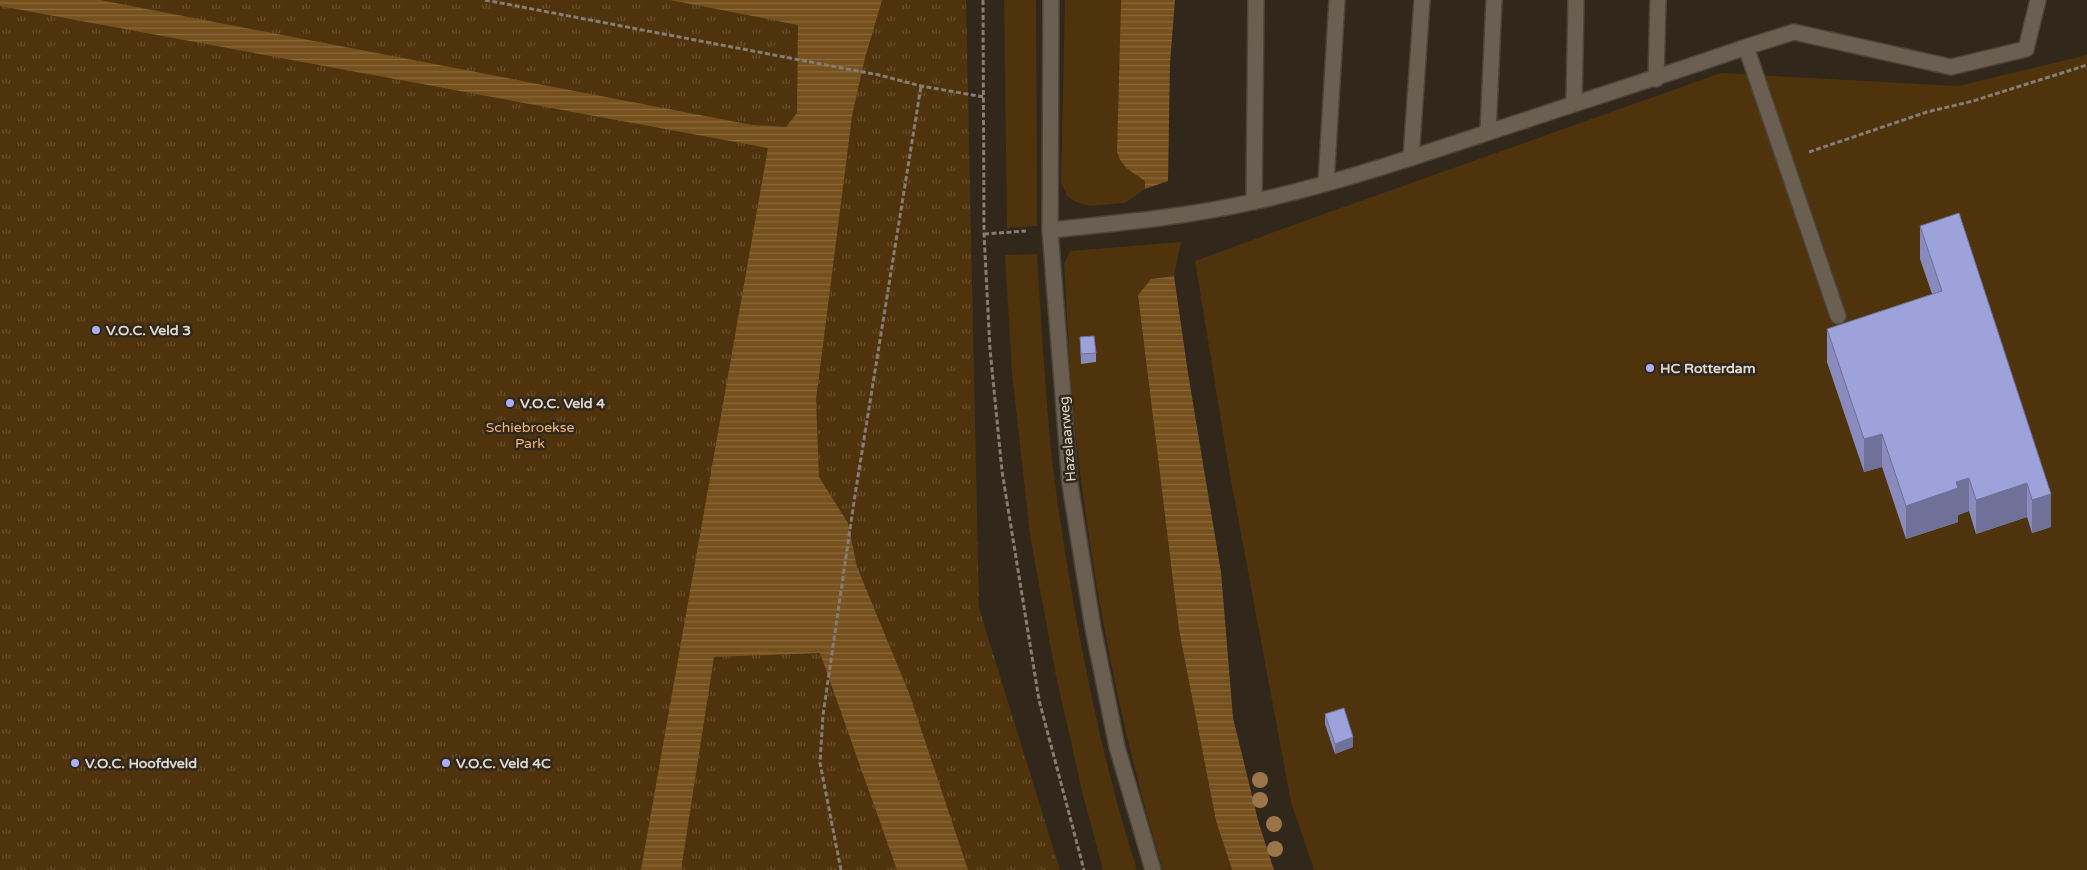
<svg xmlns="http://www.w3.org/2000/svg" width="2087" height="870" font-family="'Varela Round',sans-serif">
<defs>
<pattern id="park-tufts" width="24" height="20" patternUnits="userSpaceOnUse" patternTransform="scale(1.25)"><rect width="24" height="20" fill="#4e330c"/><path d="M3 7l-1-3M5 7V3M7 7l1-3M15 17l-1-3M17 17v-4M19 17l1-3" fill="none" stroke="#67502e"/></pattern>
<pattern id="water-rules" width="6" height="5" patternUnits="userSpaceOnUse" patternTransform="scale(1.25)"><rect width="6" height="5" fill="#76511e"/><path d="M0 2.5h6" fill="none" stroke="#89693e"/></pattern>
</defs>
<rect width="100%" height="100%" fill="#31271b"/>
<path fill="#4e330c" d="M 1004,0 L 1036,0 L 1037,226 L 1007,228 Z
M 1065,0 L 1121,0 L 1117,152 L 1127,169 L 1145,181 L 1145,189 L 1125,203 L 1090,206 L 1075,202 L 1067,196 L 1061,183 Z
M 2087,55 L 2087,870 L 1314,870 L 1291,802 L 1230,475 L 1195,261 L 1310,219 L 1721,73 L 1958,86 Z
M 1181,242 L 1174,276 L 1151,279 L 1138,295 L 1179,630 L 1216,821 L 1232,870 L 1163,870 C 1121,733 1094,590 1077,448 C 1070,387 1068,325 1064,264 L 1070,251 Z
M 1037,254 C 1041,320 1045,385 1051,451 C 1057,505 1066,558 1075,612 C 1091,699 1110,786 1137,870 L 1103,870 L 1083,795 L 1056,676 L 1030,535 L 1012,373 L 1005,255 Z"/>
<path fill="url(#park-tufts)" d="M 0,0 L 966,0 L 979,608 L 1060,870 L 0,870 Z"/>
<path fill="url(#water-rules)" d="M 0,0 L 100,0 L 752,125 L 786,127 L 797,113 L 798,25 L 670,0 L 882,0 L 865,58 L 852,116 L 816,400 L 819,477 L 848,523 L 857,567 L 909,693 L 968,870 L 897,870 L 820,653 L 714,657 L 681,870 L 641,870 L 768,148 L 0,6 Z
M 1121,0 L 1175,0 L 1170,63 L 1168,181 L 1145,189 L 1145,181 C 1131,171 1123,169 1117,152 Z
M 1174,276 L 1188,373 L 1221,572 L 1233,718 L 1259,824 L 1274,870 L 1232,870 L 1216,821 L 1179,630 L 1138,295 L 1151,279 Z"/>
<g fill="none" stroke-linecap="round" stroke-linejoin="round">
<defs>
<path id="lane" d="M 1746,47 L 1794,32 L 1951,67 L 2026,49 L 2038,0
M 1656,79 L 1658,0
M 1574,104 L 1576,0
M 1488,132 L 1494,0
M 1411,158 L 1422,0
M 1326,183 L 1337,0
M 1254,202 L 1256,0
M 1050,230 C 1118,223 1186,217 1252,202 C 1344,182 1434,150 1523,121 C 1597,96 1672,73 1746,47 L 1838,316"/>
<path id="street" d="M 1051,0 L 1050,230 L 1070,484 L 1093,628 L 1117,747 L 1153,870"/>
</defs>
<use href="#lane" stroke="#4c443a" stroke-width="18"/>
<use href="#street" stroke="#4c443a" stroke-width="18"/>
<path stroke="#857c72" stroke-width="3" stroke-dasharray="5 2.5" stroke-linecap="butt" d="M 485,0 L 879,75 L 921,86 L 984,97
M 983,0 L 984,234 L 990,349 L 1002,471 L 1039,700 L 1084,870
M 1809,152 L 1927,112 L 1973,101 L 2087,65
M 984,234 L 1026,231
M 841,870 L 820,763 L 823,715 L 855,495 L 921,86"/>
<use href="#lane" stroke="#6a5f51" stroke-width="15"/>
<use href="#street" stroke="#6a5f51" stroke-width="15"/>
</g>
<g fill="#9b7649">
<circle cx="1260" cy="780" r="8"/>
<circle cx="1260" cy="800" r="8"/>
<circle cx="1274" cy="824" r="8"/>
<circle cx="1275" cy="849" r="8"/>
</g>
<path fill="#888bbc" d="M 1920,226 L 2051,527 L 2032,533 L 2027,517 L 1976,534 L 1969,511 L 1958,515 L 1958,522 L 1906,539 L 1882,467 L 1864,472 L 1827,362 L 1827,329 L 1932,294 L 1920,259 Z
M 1080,337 L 1096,353 L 1096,362 L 1081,364 Z
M 1325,714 L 1353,747 L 1335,754 L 1325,724 Z"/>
<path fill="#6f7199" d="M 1882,434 L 1882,467 L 1864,472 L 1864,439 Z
M 1969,478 L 1969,511 L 1958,515 L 1958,522 L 1906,539 L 1906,506 L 1956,482 Z
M 2027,483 L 2027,517 L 1976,534 L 1976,500 Z
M 2051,494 L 2051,527 L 2032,533 L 2032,500 Z
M 1353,737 L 1353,747 L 1335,754 L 1335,744 Z"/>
<path fill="#9ea2db" stroke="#6f7199" d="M 1959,213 L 2051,494 L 2032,500 L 2027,483 L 1976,500 L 1969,478 L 1956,482 L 1958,488 L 1906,506 L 1882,434 L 1864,439 L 1827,329 L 1942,291 L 1920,226 Z
M 1094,336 L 1096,353 L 1081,354 L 1080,337 Z
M 1344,708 L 1353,737 L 1335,744 L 1325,714 Z"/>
<g fill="#abaffb" stroke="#31271b" stroke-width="2">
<circle cx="96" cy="330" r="5"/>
<circle cx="1650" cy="368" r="5"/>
<circle cx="510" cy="403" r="5"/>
<circle cx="75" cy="763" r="5"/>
<circle cx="446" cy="763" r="5"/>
</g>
<g text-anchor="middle" stroke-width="5" stroke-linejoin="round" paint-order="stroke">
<g font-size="14" font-weight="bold" fill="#dfd8d0" stroke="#31271b" text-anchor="start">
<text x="106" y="335">V.O.C. Veld 3</text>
<text x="1660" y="373">HC Rotterdam</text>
<text x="520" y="408">V.O.C. Veld 4</text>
<text x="85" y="768">V.O.C. Hoofdveld</text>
<text x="456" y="768">V.O.C. Veld 4C</text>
</g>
<g font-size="14" fill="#f1b76e" stroke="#31271b">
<text x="530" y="432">Schiebroekse<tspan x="530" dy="16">Park</tspan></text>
</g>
<g font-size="14" fill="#dfd8d0" stroke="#31271b">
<text transform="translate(1067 439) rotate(-95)" y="5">Hazelaarweg</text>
</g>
</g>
</svg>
